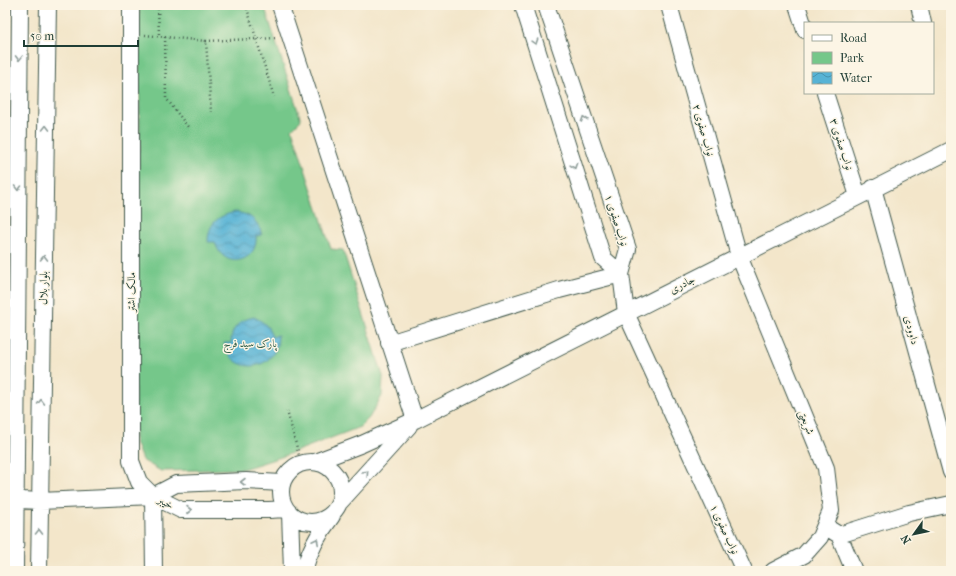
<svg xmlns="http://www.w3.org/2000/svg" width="956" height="576" font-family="'IM FELL French Canon',Amiri,serif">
<defs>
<pattern id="water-waves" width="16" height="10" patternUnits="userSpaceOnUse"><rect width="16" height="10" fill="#57b3d5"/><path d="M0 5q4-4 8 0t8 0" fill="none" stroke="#4793ae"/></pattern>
</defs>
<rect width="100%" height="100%" fill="#fcf5e5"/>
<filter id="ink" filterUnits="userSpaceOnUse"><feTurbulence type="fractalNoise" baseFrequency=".025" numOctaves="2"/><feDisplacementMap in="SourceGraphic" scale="8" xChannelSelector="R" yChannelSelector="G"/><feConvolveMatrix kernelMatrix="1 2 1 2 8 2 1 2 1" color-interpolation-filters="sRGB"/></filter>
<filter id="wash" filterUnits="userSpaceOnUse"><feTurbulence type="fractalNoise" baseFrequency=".012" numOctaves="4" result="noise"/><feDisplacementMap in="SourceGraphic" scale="16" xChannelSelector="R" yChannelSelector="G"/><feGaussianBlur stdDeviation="0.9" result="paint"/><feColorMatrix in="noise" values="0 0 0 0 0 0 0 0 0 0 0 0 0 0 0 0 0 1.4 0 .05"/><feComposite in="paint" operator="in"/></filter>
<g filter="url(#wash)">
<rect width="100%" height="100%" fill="#f3e6ca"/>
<path fill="#75c78a" stroke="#4a825f" d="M 139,5 L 264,5 L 301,120 L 292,129 L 331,249 L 343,250 L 383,376 L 382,396 L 369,418 L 360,427 L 281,457 L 243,469 L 161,471 L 142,460 L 135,442 L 134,153 L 140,150 Z"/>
<path fill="url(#water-waves)" stroke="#3b7884" d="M 235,212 C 250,214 258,220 262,235 L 256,236 C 259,262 223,272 215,242 L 208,242 C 208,224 217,216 235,212 Z
M 254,317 C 264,322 269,326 272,337 L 278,335 C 279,370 234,379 224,343 L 231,343 C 231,328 239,320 254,317 Z"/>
</g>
<g filter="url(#ink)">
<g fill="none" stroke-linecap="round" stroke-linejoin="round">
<defs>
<path id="minor" d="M 131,5 L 131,461 L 139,482 L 153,496 L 181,510 L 269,510 L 286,509
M 280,5 L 415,420
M 523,5 L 603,258 L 621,274 L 628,249 L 546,5
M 669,5 L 739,256 L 826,468 L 831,511 L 820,537 L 804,555 L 773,571
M 797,5 L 805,30
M 919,5 L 923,23
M 825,93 L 858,196
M 873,188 L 951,472
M 389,343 L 559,290 L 621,274 L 626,313 L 744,571
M281 492a30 30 0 1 1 60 0a30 30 0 1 1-60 0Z
M 315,462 L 362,444 L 415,420 L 951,150
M 153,496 L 154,571
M 5,499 L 40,501 L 153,496 L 176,484 L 246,481 L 282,483
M 340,502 L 409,426
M 290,513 L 292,571
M 831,530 L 839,535 L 854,571
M 839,535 L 909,513 L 951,504
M 15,571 L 20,5
M 39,571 L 48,5
M 304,571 C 309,550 319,533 332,516"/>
</defs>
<use href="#minor" stroke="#3f564a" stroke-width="18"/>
<path stroke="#3f564a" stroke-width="2.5" stroke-dasharray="1 3" stroke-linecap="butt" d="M 158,5 L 159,36
M 246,5 L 274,97
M 145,35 L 206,41 L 211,112
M 165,37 L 166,98 L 188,127
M 206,41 L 276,38
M 287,411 L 300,459"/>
<use href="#minor" stroke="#fff" stroke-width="16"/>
</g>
<defs><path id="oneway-chevron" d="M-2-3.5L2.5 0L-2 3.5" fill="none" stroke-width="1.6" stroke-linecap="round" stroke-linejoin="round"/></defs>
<g stroke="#8f9e9a">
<use href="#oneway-chevron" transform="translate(535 42) rotate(72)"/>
<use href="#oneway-chevron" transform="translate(19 58) rotate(91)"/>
<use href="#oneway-chevron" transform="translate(584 119) rotate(-109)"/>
<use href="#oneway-chevron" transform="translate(46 128) rotate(-89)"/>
<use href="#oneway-chevron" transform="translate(574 166) rotate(72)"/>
<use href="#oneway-chevron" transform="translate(18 188) rotate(91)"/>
<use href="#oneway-chevron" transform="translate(44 258) rotate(-89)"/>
<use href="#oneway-chevron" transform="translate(41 402) rotate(-89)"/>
<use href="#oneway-chevron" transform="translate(366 473) rotate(-47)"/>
<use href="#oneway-chevron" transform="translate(243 482) rotate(180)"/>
<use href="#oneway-chevron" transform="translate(189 510)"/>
<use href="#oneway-chevron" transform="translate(39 532) rotate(-89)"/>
<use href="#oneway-chevron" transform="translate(316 541) rotate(-63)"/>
</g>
</g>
<g text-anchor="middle" stroke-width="3" stroke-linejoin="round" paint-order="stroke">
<g font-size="11" fill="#1f3d34" stroke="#fcf5e5">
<text transform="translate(704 130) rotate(74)" y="4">نواب صفوی ۲</text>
<text transform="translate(842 144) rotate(72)" y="4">نواب صفوی ۳</text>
<text transform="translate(617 220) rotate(72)" y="4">نواب صفوی ۱</text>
<text transform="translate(682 284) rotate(-27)" y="4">جادری</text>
<text transform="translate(43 288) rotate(-89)" y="4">بلوار بلال</text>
<text transform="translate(131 292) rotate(-90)" y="4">مالک اشتر</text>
<text transform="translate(912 330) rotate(75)" y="4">داوودی</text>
<text transform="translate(807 422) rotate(68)" y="4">شریعتی</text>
<text transform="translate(166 502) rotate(28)" y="4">خیبر</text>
<text transform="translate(725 529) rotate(65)" y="4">نواب صفوی ۱</text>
</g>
<g font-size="11" fill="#34604a" stroke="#fcf5e5">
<text x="250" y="347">پارک سید فرج</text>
</g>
</g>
<rect width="956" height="576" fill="none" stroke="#fcf5e5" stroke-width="20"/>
<rect x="804" y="22" width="130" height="72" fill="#fcf5e5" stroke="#a4ab9e"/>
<rect x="812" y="35" width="20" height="6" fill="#ffffff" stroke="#a4ab9e"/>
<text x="840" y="42" font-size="12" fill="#1f3d34">Road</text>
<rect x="812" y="52" width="20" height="12" fill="#75c78a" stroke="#a4ab9e"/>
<text x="840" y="62" font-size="12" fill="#1f3d34">Park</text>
<rect x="812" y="72" width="20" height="12" fill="url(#water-waves)" stroke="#a4ab9e"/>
<text x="840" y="82" font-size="12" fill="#1f3d34">Water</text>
<g transform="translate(914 534) rotate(237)" stroke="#fcf5e5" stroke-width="3" paint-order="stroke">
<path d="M0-3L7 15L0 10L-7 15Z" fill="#1f3d34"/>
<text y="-6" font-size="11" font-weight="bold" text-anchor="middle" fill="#1f3d34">N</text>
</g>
<path d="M24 40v6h114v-6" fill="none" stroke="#1f3d34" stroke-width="2"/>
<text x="30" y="40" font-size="12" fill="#1f3d34" stroke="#fcf5e5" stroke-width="3" paint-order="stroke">50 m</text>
</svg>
